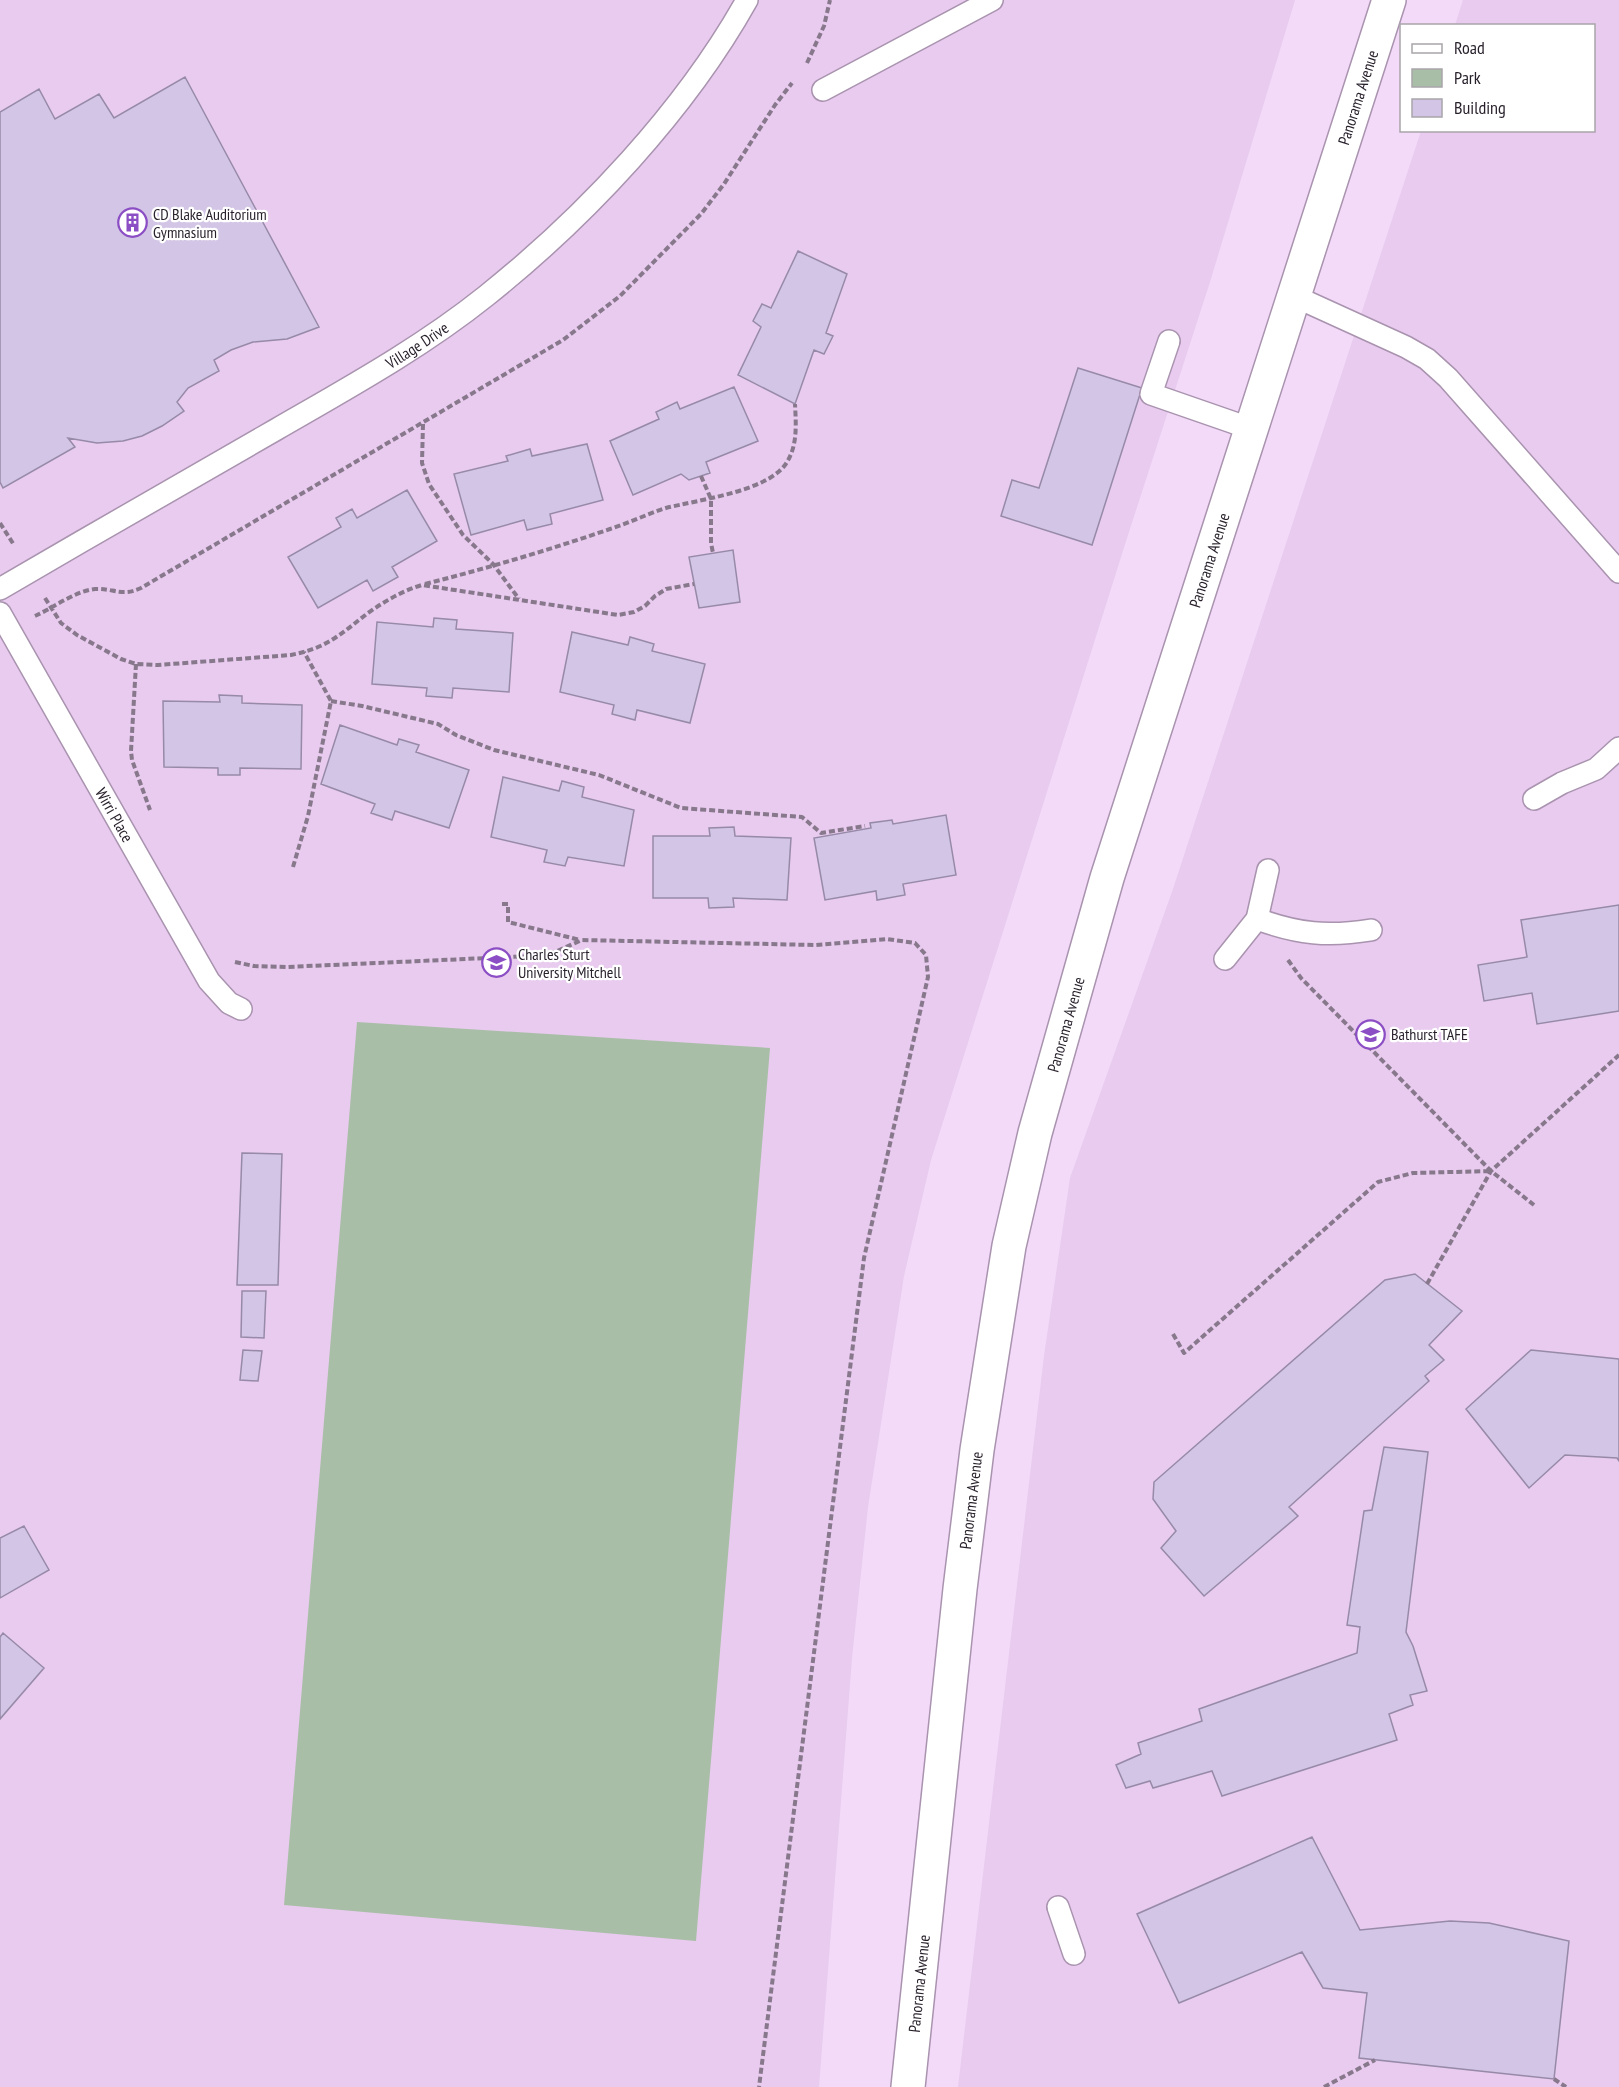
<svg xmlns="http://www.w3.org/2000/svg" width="1619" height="2087" font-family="'PT Sans Narrow',sans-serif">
<rect width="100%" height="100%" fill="#f2daf8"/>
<path fill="#e8cbef" d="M 0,0 L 1295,0 L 1210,282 L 1127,538 L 931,1160 L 904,1276 L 868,1507 L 852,1658 L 819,2087 L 0,2087 Z
M 1463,0 L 1619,0 L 1619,2087 L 958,2087 L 1044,1356 L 1070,1178 L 1173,889 L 1421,131 L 1594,130 L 1594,26 L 1455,25 Z"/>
<path fill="#a8bea6" d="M 357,1022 L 770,1048 L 696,1941 L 284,1905 Z"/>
<path fill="#d2c5e5" stroke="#978aa8" stroke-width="1.5" d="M 185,77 L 319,327 L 287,339 L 253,342 L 231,350 L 214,360 L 219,371 L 188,388 L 177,402 L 184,411 L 162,426 L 142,436 L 123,441 L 97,443 L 68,438 L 75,447 L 3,488 L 0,482 L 0,112 L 39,89 L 55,119 L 99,94 L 114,118 Z
M 798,251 L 847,274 L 826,333 L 833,336 L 824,354 L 814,350 L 795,404 L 738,375 L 761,327 L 753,321 L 762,304 L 771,308 Z
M 1078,368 L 1142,388 L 1092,545 L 1001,516 L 1012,480 L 1039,488 Z
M 734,387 L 758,441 L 706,462 L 710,473 L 689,480 L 681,474 L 633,495 L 610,441 L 659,419 L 656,412 L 677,402 L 680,409 Z
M 587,444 L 603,500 L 550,514 L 552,524 L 527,530 L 524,520 L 471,535 L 454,474 L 508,461 L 506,456 L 530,449 L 532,456 Z
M 407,490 L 437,541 L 392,567 L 398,577 L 373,591 L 367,580 L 318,608 L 288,557 L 341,527 L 336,518 L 352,509 L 357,518 Z
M 733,550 L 740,602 L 699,608 L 689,557 Z
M 434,618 L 457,620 L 456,629 L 513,633 L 509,692 L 453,688 L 452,698 L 426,696 L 427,688 L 372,684 L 377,622 L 433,627 Z
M 572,632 L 628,645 L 630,637 L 654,644 L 652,651 L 705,664 L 690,723 L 637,710 L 635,720 L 612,714 L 614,705 L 560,692 Z
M 219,695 L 242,696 L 242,703 L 302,705 L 301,769 L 240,768 L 240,775 L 218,775 L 218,768 L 164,767 L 163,701 L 220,702 Z
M 340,725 L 397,745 L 399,739 L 419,745 L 416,752 L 469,770 L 449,828 L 395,811 L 392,820 L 371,813 L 375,804 L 321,784 Z
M 503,777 L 559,791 L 562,781 L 584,787 L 582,797 L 634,810 L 624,866 L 568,857 L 565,866 L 544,862 L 547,850 L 491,837 Z
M 946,815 L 956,875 L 903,884 L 905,895 L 877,900 L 876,891 L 825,900 L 814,838 L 871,828 L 870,823 L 892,820 L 893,824 Z
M 734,827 L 735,836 L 791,838 L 787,900 L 733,898 L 734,907 L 709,908 L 708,898 L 653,898 L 653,836 L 710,836 L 709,828 Z
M 1619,905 L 1619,1011 L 1537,1024 L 1532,993 L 1484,1001 L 1478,965 L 1527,957 L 1521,920 Z
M 242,1153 L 282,1154 L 278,1285 L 237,1285 Z
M 1415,1274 L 1462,1311 L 1429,1345 L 1444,1360 L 1425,1376 L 1429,1381 L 1289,1507 L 1298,1516 L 1204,1596 L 1161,1548 L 1176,1531 L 1153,1499 L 1154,1482 L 1385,1280 Z
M 242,1291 L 266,1291 L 264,1338 L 241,1337 Z
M 243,1350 L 262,1351 L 258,1381 L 240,1380 Z
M 1531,1350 L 1619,1359 L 1619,1461 L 1617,1458 L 1565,1455 L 1529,1488 L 1466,1409 Z
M 1384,1447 L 1428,1452 L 1406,1632 L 1413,1646 L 1427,1691 L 1410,1695 L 1413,1705 L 1389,1714 L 1397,1740 L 1222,1796 L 1212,1771 L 1153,1788 L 1150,1781 L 1126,1788 L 1116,1765 L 1141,1754 L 1138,1743 L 1202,1721 L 1199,1709 L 1357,1653 L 1360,1627 L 1347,1625 L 1364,1511 L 1372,1510 Z
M 24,1526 L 49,1570 L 0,1598 L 0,1538 Z
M 3,1633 L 44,1668 L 0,1719 L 0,1637 Z
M 1312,1837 L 1360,1930 L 1450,1921 L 1489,1923 L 1569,1941 L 1554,2079 L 1359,2058 L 1367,1993 L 1323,1988 L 1302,1952 L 1179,2003 L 1137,1914 Z"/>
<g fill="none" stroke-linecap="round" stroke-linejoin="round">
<defs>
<g id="service">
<path d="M 823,90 L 992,0"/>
<path d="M 1294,296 L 1406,347 L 1427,359 L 1448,378 L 1619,572"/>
<path d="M 1169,341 L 1151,394 L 1252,429"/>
<path id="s1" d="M 0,589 C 92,535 185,482 277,429 C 348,388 421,348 486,296 C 585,217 685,111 747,0"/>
<path id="s2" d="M 0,613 L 209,981 L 229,1003 L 241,1009"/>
<path d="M 1534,799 L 1562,783 L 1596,769 L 1619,748"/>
<path d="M 1257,919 C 1298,934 1328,937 1371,930"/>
<path d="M 1225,959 L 1257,919 L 1268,870"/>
<path d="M 1058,1907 L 1074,1954"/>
</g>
<g id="tertiary">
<path id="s3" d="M 908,2087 L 960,1589 L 977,1450 L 1009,1246 L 1035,1133 L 1107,878 L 1389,0"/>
</g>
</defs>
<use href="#service" stroke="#a993af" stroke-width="24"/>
<use href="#tertiary" stroke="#a993af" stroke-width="36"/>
<path stroke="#87788c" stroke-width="4" stroke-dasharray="6 3" stroke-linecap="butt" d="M 807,63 L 824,26 L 830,0
M 423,424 L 422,463 L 429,484 L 463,535 L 493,564 L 519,599
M 701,476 L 711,499 L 711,543 L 713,553
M 0,523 L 14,545
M 425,584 C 488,568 549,550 610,529 C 629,523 647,514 666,508 C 697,500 765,492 785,465 C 798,447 796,425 795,404
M 45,598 L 61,623 L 77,635 L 121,659 L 136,664 L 158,665 L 291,655 C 300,653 309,651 318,647 C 337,639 352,625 368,613 C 385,601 402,591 422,585 L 618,615 L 634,612 L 645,606 L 655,596 L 666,589 L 694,584
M 35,616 C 53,608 75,591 95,589 C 113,588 122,597 141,588 L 563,340 L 620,296 L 701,214 L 724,184 L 775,105 L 792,83
M 136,664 L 131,751 L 132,760 L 150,810
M 331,701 L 362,706 L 438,724 L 456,735 L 494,750 L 599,775 L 681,808 L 802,817 L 821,833 L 865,826
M 293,867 L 308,816 L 331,701 L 304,652
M 502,904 L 508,904 L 508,922 L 580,940
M 1288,960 L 1301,978 L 1491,1171 L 1534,1205
M 235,962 L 254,966 L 287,967 L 532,956 L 555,952 L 582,940 L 815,945 L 887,939 L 915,943 L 926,955 L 928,977 L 864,1258 L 759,2087
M 1427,1284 L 1491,1171 L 1619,1055
M 1173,1334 L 1184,1353 L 1378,1182 L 1413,1173 L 1491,1171
M 1554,2079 L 1566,2087
M 1324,2087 L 1375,2060"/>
<use href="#service" stroke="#fff" stroke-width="21"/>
<use href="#tertiary" stroke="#fff" stroke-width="33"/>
</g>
<defs>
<symbol id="building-ring" viewBox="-11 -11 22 22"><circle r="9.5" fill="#fff" stroke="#8c4ec4" stroke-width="1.5"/><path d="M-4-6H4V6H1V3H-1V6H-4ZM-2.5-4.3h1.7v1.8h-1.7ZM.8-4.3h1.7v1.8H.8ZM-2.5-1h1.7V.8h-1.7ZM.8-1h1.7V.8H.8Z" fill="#8c4ec4"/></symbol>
<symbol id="university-ring" viewBox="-11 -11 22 22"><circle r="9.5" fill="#fff" stroke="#8c4ec4" stroke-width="1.5"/><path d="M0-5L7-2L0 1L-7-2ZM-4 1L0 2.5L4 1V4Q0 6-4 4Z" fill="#8c4ec4"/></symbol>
</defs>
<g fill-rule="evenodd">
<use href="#building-ring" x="116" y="206" width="33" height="33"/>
<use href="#university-ring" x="480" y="946" width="33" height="33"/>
<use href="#university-ring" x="1354" y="1018" width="33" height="33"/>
</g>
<g text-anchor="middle" stroke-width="4.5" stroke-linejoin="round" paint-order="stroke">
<g font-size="16" fill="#271f2a" stroke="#fff">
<text dy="6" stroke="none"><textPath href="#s3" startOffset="2048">Panorama Avenue</textPath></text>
<text dy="6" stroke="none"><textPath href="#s1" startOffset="483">Village Drive</textPath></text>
<text dy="6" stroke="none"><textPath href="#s3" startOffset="1562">Panorama Avenue</textPath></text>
<text dy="6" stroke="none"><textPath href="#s2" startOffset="232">Wirri Place</textPath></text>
<text dy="6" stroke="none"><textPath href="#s3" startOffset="1076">Panorama Avenue</textPath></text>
<text dy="6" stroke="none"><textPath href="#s3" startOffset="590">Panorama Avenue</textPath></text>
<text dy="6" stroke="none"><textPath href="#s3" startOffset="104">Panorama Avenue</textPath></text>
</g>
<g font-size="16" fill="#271f2a" stroke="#fff" text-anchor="start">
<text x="153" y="220">CD Blake Auditorium<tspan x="153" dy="18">Gymnasium</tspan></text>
<text x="518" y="960">Charles Sturt<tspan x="518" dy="18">University Mitchell</tspan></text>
<text x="1391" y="1040">Bathurst TAFE</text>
</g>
</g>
<rect x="1400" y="24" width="195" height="108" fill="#ffffff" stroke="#a9a5aa" stroke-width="1.5"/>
<rect x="1412" y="44" width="30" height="9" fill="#ffffff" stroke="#a9a5aa" stroke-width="1.5"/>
<text x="1454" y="54" font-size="18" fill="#271f2a">Road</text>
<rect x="1412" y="69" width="30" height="18" fill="#a8bea6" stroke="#a9a5aa" stroke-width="1.5"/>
<text x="1454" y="84" font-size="18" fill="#271f2a">Park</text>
<rect x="1412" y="99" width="30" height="18" fill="#d2c5e5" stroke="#a9a5aa" stroke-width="1.5"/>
<text x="1454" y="114" font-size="18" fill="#271f2a">Building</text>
</svg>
